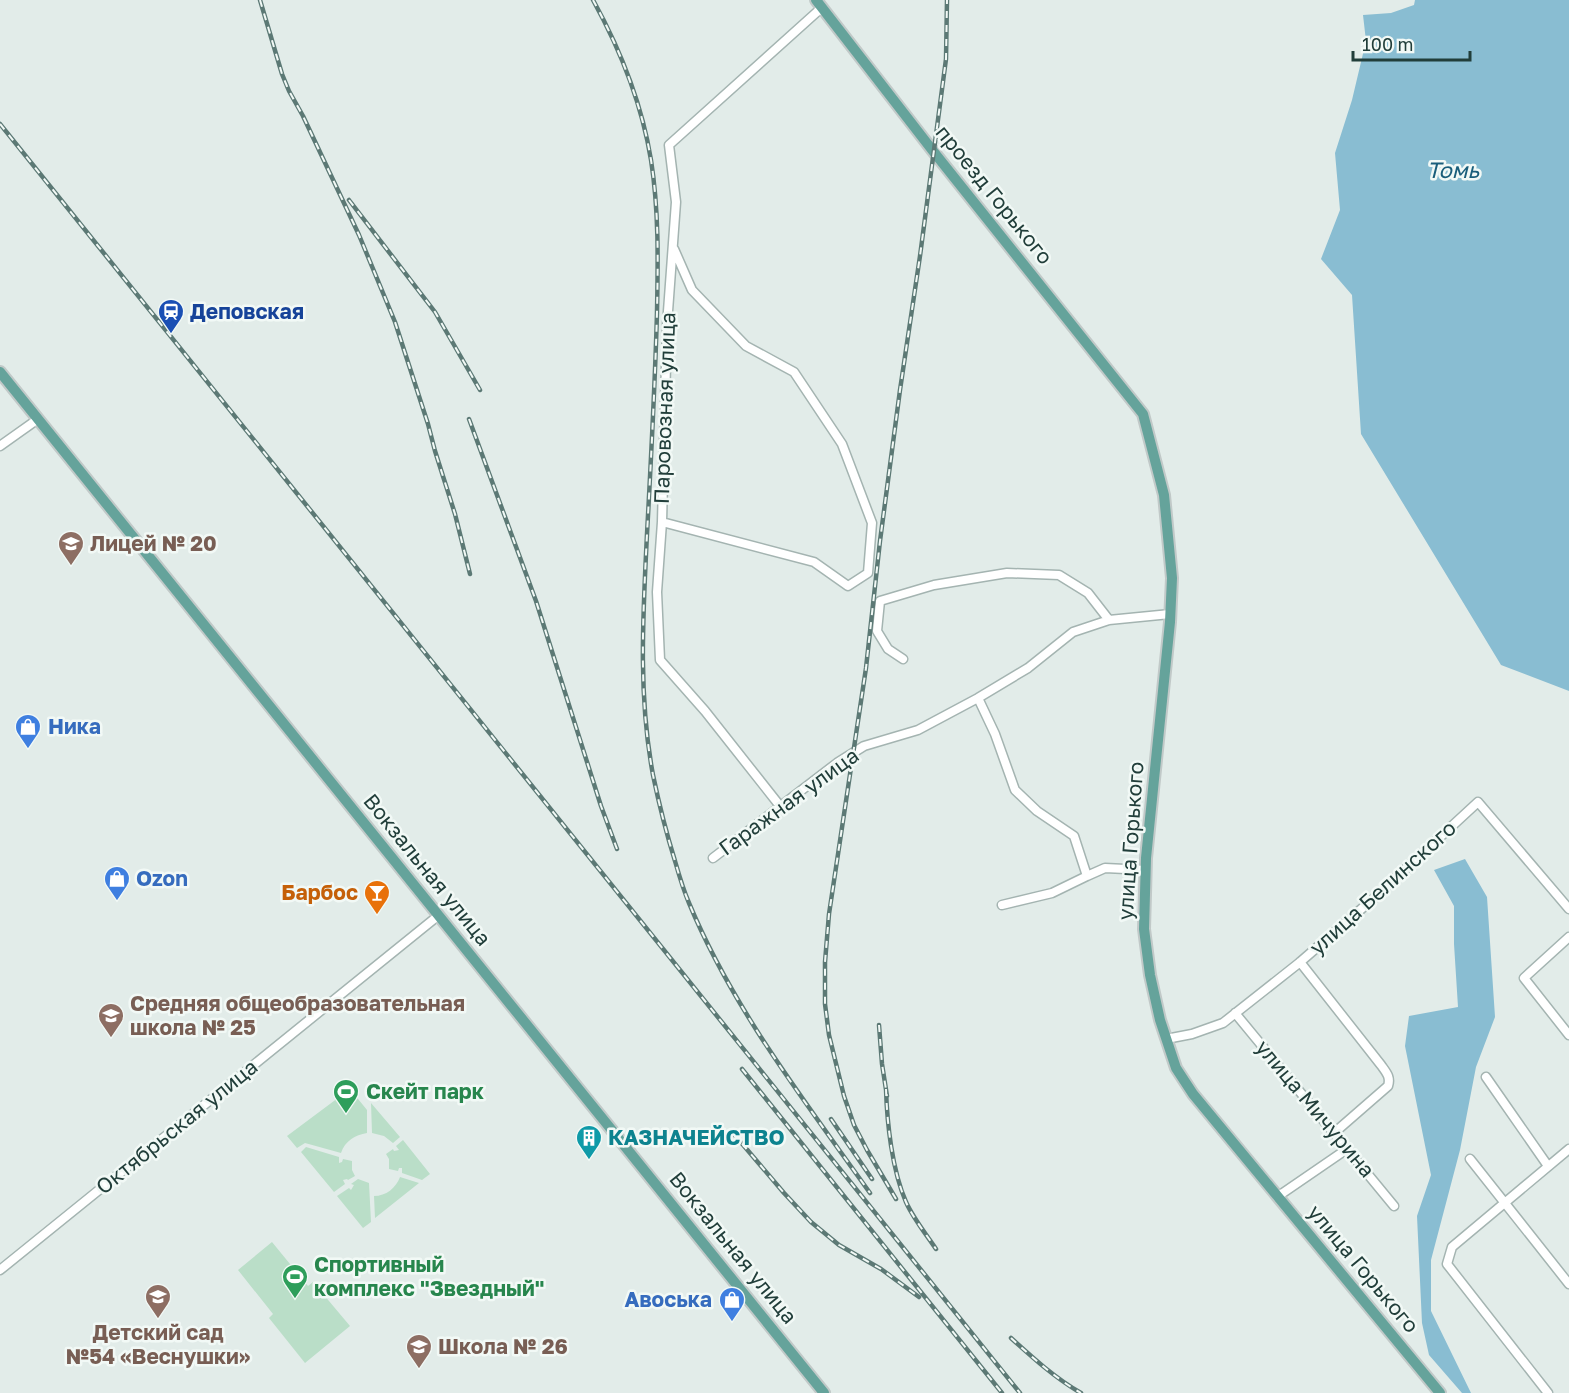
<svg xmlns="http://www.w3.org/2000/svg" width="1569" height="1393" font-family="'Golos Text',sans-serif">
<rect width="100%" height="100%" fill="#e2ece9"/>
<path fill="#badec8" d="M 350,1089 L 367,1110 L 367,1133 C 355,1135 345,1141 341,1153 L 305,1143 L 297,1148 L 287,1136 Z
M 371,1103 L 400,1137 L 393,1143 L 384,1136 L 372,1133 Z
M 403,1140 L 430,1174 L 422,1180 L 402,1173 L 402,1168 L 399,1168 L 398,1171 L 389,1169 L 389,1159 L 386,1154 L 393,1149 L 394,1151 L 399,1150 L 396,1146 Z
M 306,1147 L 339,1157 L 339,1163 L 342,1162 L 343,1159 L 352,1161 L 352,1170 L 355,1176 L 348,1180 L 347,1179 L 343,1180 L 345,1184 L 334,1192 L 301,1152 Z
M 400,1177 L 419,1183 L 375,1218 L 374,1196 C 386,1196 396,1188 400,1177 Z
M 358,1179 L 369,1183 L 371,1222 L 363,1228 L 337,1196 L 349,1188 L 351,1190 L 354,1185 L 351,1184 Z
M 272,1242 L 308,1286 L 313,1282 L 350,1326 L 305,1363 L 269,1318 L 273,1314 L 238,1270 Z"/>
<path fill="#89bdd2" d="M 1415,0 L 1569,0 L 1569,691 L 1501,665 L 1361,434 L 1352,295 L 1321,259 L 1340,210 L 1335,153 L 1352,100 L 1366,41 L 1363,15 L 1391,13 L 1414,5 Z
M 1465,859 L 1487,897 L 1495,1017 L 1476,1067 L 1460,1150 L 1431,1260 L 1431,1311 L 1471,1393 L 1462,1393 L 1429,1355 L 1422,1323 L 1417,1216 L 1431,1175 L 1405,1046 L 1409,1016 L 1458,1007 L 1454,944 L 1454,906 L 1434,870 Z"/>
<g fill="none" stroke-linecap="round" stroke-linejoin="round">
<defs>
<path id="minor" d="M 0,446 L 38,419
M 662,522 L 814,562 L 848,586 L 868,573 L 872,523 L 842,444 L 794,372 L 746,346 L 692,290 L 674,249
M 903,659 L 888,649 L 877,631 L 880,601 L 934,585 L 1007,573 L 1059,575 L 1088,593 L 1109,620
M 978,698 L 995,734 L 1015,790 L 1037,811 L 1074,836 L 1087,876
M 780,806 L 705,711 L 660,660 L 657,592 L 662,522 L 667,325 L 676,202 L 669,145 L 818,11 L 823,10
M 713,858 L 837,763 L 864,746 L 918,730 L 978,698 L 1028,668 L 1073,632 L 1109,620 L 1170,614
M 1002,905 L 1052,893 L 1087,876 L 1105,868 L 1146,870
M 1569,937 L 1524,978 L 1569,1035
M 1300,962 L 1381,1065 C 1386,1072 1391,1077 1388,1086 L 1334,1133
M 1235,1013 L 1394,1206
M 1166,1039 L 1192,1034 L 1223,1023 L 1299,963 L 1374,898 L 1478,802 L 1569,909
M 1486,1077 L 1548,1166
M 1470,1159 L 1569,1284
M 1277,1197 L 1347,1149
M 0,1270 L 439,915
M 1548,1393 L 1447,1264 L 1452,1247 L 1569,1149"/>
<path id="major" d="M 816,0 L 933,151 L 1143,414 L 1164,495 L 1172,578 L 1170,622 L 1146,858 L 1144,929 L 1150,975 L 1160,1020 L 1176,1068 L 1193,1094 L 1440,1393
M 0,372 L 824,1393"/>
</defs>
<use href="#minor" stroke="#a4b4b1" stroke-width="11"/>
<use href="#major" stroke="#c1c9c8" stroke-width="14"/>
<use href="#minor" stroke="#fff" stroke-width="8"/>
<use href="#major" stroke="#65a39b" stroke-width="10"/>
<defs>
<path id="rail" d="M 260,0 L 282,74 L 289,91 L 303,116 L 359,235 L 395,322 L 428,424 L 435,451 L 455,514 L 470,574
M 593,0 C 620,49 642,105 651,160 C 659,211 658,261 657,312 C 655,386 651,460 647,534 C 643,615 638,695 653,775 C 659,804 666,832 675,861 C 679,875 683,889 689,903 C 733,1009 804,1100 870,1193
M 0,124 L 1020,1393
M 349,200 L 435,312 L 480,390
M 469,419 L 536,601 L 601,806 L 617,849
M 879,1025 L 882,1064 L 887,1096
M 742,1069 L 1002,1393
M 886,1089 C 887,1123 892,1170 906,1202 C 913,1218 926,1234 936,1249
M 831,1119 L 872,1179
M 733,1133 L 784,1193 L 811,1222 L 839,1245 L 881,1269 L 919,1297
M 896,1199 L 867,1150 L 854,1125 L 844,1096 L 829,1035 L 825,1004 L 825,962 L 829,914 L 866,668 L 880,541 L 900,390 L 920,256 L 946,59 L 947,0
M 1011,1338 C 1033,1358 1055,1378 1081,1393"/>
</defs>
<use href="#rail" stroke="#5c7975" stroke-width="4.5"/>
<use href="#rail" stroke="#f2f9f6" stroke-width="2" stroke-dasharray="7" stroke-linecap="butt"/>
</g>
<defs>
<symbol id="station-pin" viewBox="-11 -11 22 30"><path d="M0 17L-7.5 6A9.5 9.5 0 1 1 7.5 6Z" fill="#1a4fb4" stroke="#f2f9f6"/><path d="M-3-6H3Q5-6 5-4V2Q5 4 3 4L4.5 6H3L1.5 4h-3L-3 6H-4.5L-3 4Q-5 4-5 2V-4Q-5-6-3-6ZM-3.5-4v3h7v-3ZM-3.5 1v1.5H-2V1ZM2 1v1.5H3.5V1Z" fill="#fff"/></symbol>
<symbol id="school-pin" viewBox="-11 -11 22 30"><path d="M0 17L-7.5 6A9.5 9.5 0 1 1 7.5 6Z" fill="#8d6e63" stroke="#f2f9f6"/><path d="M0-5L7-2L0 1L-7-2ZM-4 1L0 2.5L4 1V4Q0 6-4 4Z" fill="#fff"/></symbol>
<symbol id="shop-pin" viewBox="-11 -11 22 30"><path d="M0 17L-7.5 6A9.5 9.5 0 1 1 7.5 6Z" fill="#3f7fe0" stroke="#f2f9f6"/><path d="M-5-2.5h2.3a2.7 3.5 0 0 1 5.4 0H5L5.5 6h-11ZM-1.5-2.5h3a1.5 2.3 0 0 0-3 0Z" fill="#fff"/></symbol>
<symbol id="bar-pin" viewBox="-11 -11 22 30"><path d="M0 17L-7.5 6A9.5 9.5 0 1 1 7.5 6Z" fill="#e8710a" stroke="#f2f9f6"/><path d="M-6-5H6L.8 .8V4.5H3.5V6h-7V4.5H-.8V.8Z" fill="#fff"/></symbol>
<symbol id="stadium-pin" viewBox="-11 -11 22 30"><path d="M0 17L-7.5 6A9.5 9.5 0 1 1 7.5 6Z" fill="#2e9e5b" stroke="#f2f9f6"/><path d="M0-5a6.5 5 0 1 0 0 10a6.5 5 0 1 0 0-10ZM-3.5-1.8h7v3.6h-7Z" fill="#fff"/></symbol>
<symbol id="building-pin" viewBox="-11 -11 22 30"><path d="M0 17L-7.5 6A9.5 9.5 0 1 1 7.5 6Z" fill="#0f9aa8" stroke="#f2f9f6"/><path d="M-4-6H4V6H1V3H-1V6H-4ZM-2.5-4.3h1.7v1.8h-1.7ZM.8-4.3h1.7v1.8H.8ZM-2.5-1h1.7V.8h-1.7ZM.8-1h1.7V.8H.8Z" fill="#fff"/></symbol>
</defs>
<g fill-rule="evenodd">
<use href="#station-pin" x="156" y="297" width="30" height="40"/>
<use href="#school-pin" x="56" y="529" width="30" height="40"/>
<use href="#shop-pin" x="13" y="712" width="30" height="40"/>
<use href="#shop-pin" x="102" y="864" width="30" height="40"/>
<use href="#bar-pin" x="362" y="878" width="30" height="40"/>
<use href="#school-pin" x="96" y="1001" width="30" height="40"/>
<use href="#stadium-pin" x="331" y="1077" width="30" height="40"/>
<use href="#building-pin" x="574" y="1123" width="30" height="40"/>
<use href="#stadium-pin" x="280" y="1262" width="30" height="40"/>
<use href="#school-pin" x="143" y="1282" width="30" height="40"/>
<use href="#shop-pin" x="717" y="1285" width="30" height="40"/>
<use href="#school-pin" x="404" y="1332" width="30" height="40"/>
</g>
<g text-anchor="middle" stroke-width="5" stroke-linejoin="round" paint-order="stroke">
<g font-size="21" fill="#213e3a" stroke="#f2f9f6">
<text transform="translate(994 195) rotate(51)" y="7">проезд Горького</text>
<text transform="translate(665 408) rotate(-88)" y="7">Паровозная улица</text>
<text transform="translate(789 802) rotate(-36)" y="7">Гаражная улица</text>
<text transform="translate(1131 841) rotate(-86)" y="7">улица Горького</text>
<text transform="translate(427 870) rotate(51)" y="7">Вокзальная улица</text>
<text transform="translate(1383 888) rotate(-42)" y="7">улица Белинского</text>
<text transform="translate(1315 1109) rotate(50)" y="7">улица Мичурина</text>
<text transform="translate(177 1127) rotate(-39)" y="7">Октябрьская улица</text>
<text transform="translate(733 1248) rotate(51)" y="7">Вокзальная улица</text>
<text transform="translate(1363 1269) rotate(50)" y="7">улица Горького</text>
</g>
<g font-size="21" font-weight="bold" fill="#164399" stroke="#f2f9f6" text-anchor="start">
<text x="190" y="319">Деповская</text>
</g>
<g font-size="21" font-weight="bold" fill="#785e54" stroke="#f2f9f6" text-anchor="start">
<text x="90" y="551">Лицей № 20</text>
<text x="130" y="1011">Средняя общеобразовательная<tspan x="130" dy="24">школа № 25</tspan></text>
<text x="158" y="1340" text-anchor="middle">Детский сад<tspan x="158" dy="24">№54 «Веснушки»</tspan></text>
<text x="438" y="1354">Школа № 26</text>
</g>
<g font-size="21" font-weight="bold" fill="#366cbe" stroke="#f2f9f6" text-anchor="start">
<text x="48" y="734">Ника</text>
<text x="136" y="886">Ozon</text>
<text x="712" y="1307" text-anchor="end">Авоська</text>
</g>
<g font-size="21" font-weight="bold" fill="#c56008" stroke="#f2f9f6" text-anchor="end">
<text x="358" y="900">Барбос</text>
</g>
<g font-size="21" font-weight="bold" fill="#27864d" stroke="#f2f9f6" text-anchor="start">
<text x="366" y="1099">Скейт парк</text>
<text x="314" y="1272">Спортивный<tspan x="314" dy="24">комплекс "Звездный"</tspan></text>
</g>
<g font-size="21" font-weight="bold" fill="#0d838f" stroke="#f2f9f6" text-anchor="start">
<text x="608" y="1145">КАЗНАЧЕЙСТВО</text>
</g>
<g font-size="22" font-style="italic" fill="#1a5e7b" stroke="#f2f9f6">
<text x="1453" y="178">Томь</text>
</g>
</g>
<path d="M1353 51v9h117v-9" fill="none" stroke="#213e3a" stroke-width="3"/>
<text x="1362" y="51" font-size="18" fill="#213e3a" stroke="#f2f9f6" stroke-width="4.5" paint-order="stroke">100 m</text>
</svg>
